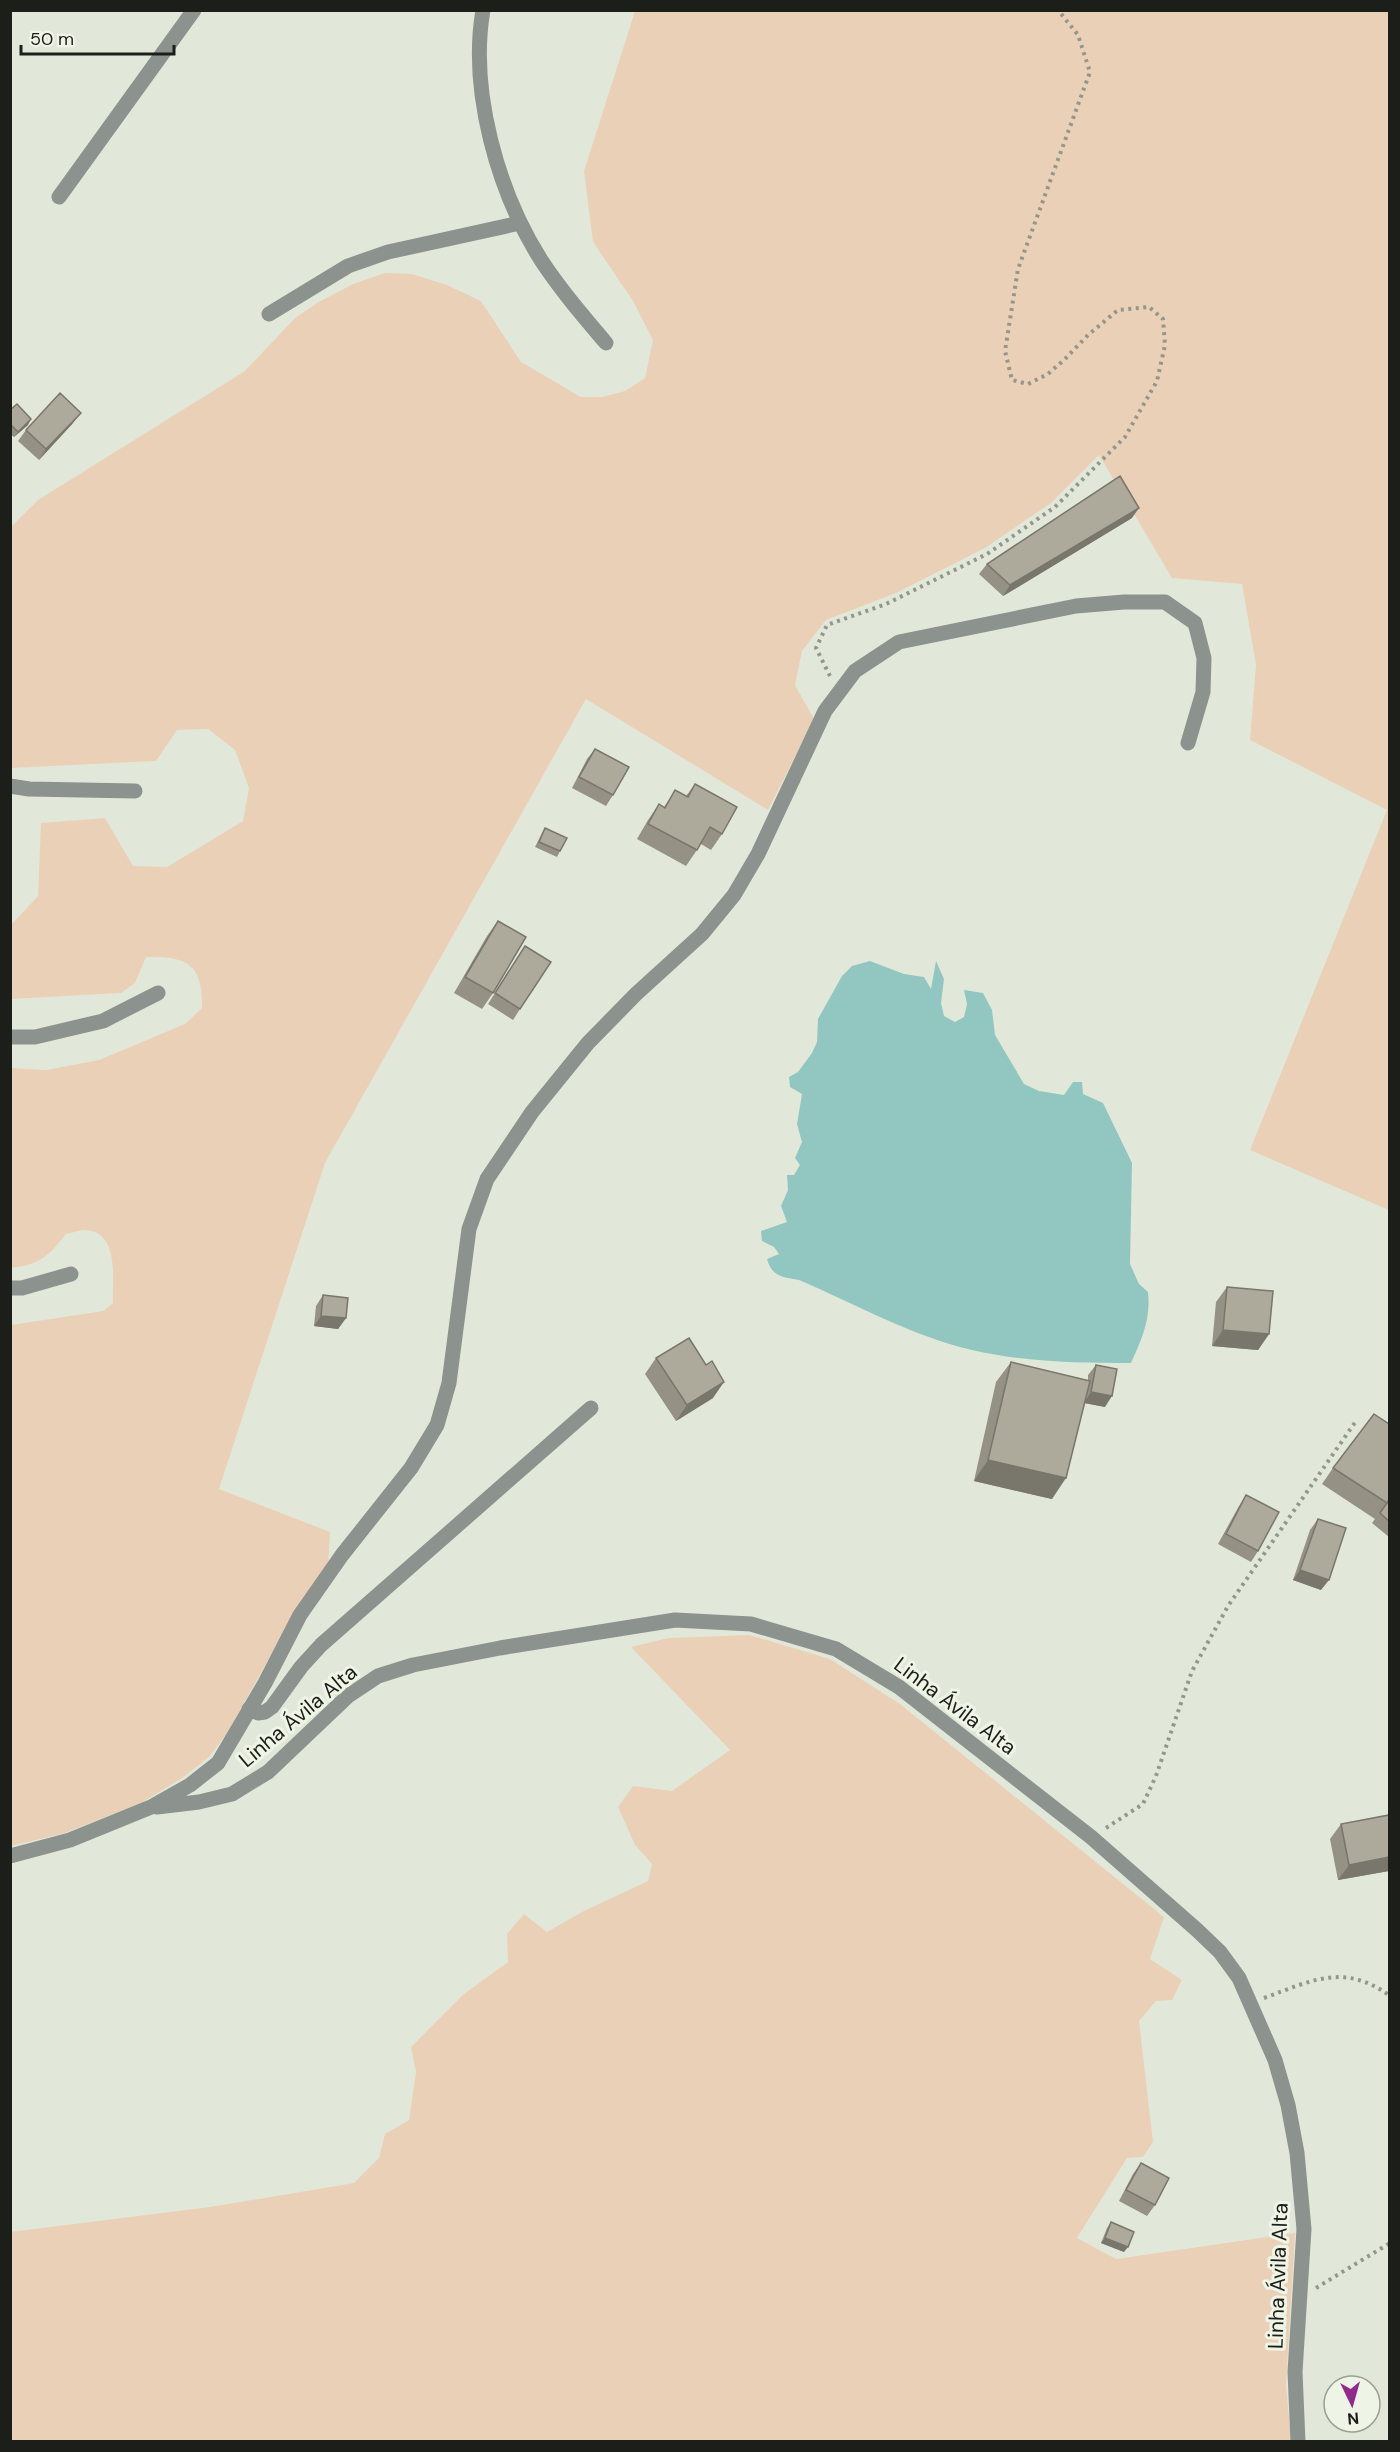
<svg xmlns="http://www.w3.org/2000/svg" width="1400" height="2452" font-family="'DM Sans',sans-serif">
<rect width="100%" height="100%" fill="#e2e8d9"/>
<path fill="#ebd0b8" d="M 635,11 L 1389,11 L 1389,1210 L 1250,1150 L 1387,810 L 1250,740 L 1256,665 L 1242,584 L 1172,578 L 1099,455 L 1051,503 L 985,548 L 896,593 L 826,620 L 802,651 L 795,685 L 814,719 L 768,810 L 586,699 L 325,1163 L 219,1489 L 330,1532 L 328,1569 L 304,1596 L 227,1733 L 209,1757 L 181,1779 L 141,1803 L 65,1833 L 11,1846 L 11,1325 L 103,1311 L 113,1303 C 112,1279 120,1232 85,1230 C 80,1230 72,1233 66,1234 C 49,1256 39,1265 11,1268 L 11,1068 L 46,1070 L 99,1060 L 185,1024 L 202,1008 C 203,964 187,956 146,957 L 135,983 L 121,993 L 11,999 L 11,925 L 38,896 L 41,823 L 105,818 L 133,866 L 167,867 L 243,821 L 249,788 L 235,750 L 208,729 L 177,730 L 156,761 L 11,768 L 11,527 L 38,500 L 245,371 L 295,318 L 317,303 L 353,284 L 385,273 L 412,274 L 447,285 L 481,301 L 521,362 L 581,397 L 602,397 L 625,391 L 645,378 L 653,340 L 633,301 L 593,242 L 584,171 Z
M 749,1635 L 830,1659 L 900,1704 L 1164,1917 L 1150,1959 L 1182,1980 L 1172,2000 L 1156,2001 L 1139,2021 L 1153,2142 L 1143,2157 L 1127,2158 L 1077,2238 L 1116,2259 L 1295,2233 L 1286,2385 L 1291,2441 L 11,2441 L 10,2232 L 210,2207 L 354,2183 L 379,2158 L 385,2134 L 409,2120 L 416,2072 L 411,2047 L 464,1994 L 508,1962 L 507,1934 L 524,1914 L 547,1932 L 584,1911 L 648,1881 L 652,1864 L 635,1845 L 618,1807 L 633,1786 L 672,1791 L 730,1750 L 631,1647 L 668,1638 Z"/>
<path fill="#91c7c0" d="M 870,961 L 904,974 L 924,977 L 931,989 L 936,961 L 944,979 L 941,1003 L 944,1016 L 955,1022 L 964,1017 L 967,1004 L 964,990 L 983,993 L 992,1010 L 995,1035 L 1024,1084 L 1039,1091 L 1064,1095 L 1073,1082 L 1082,1082 L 1083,1094 L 1103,1103 L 1132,1163 L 1130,1264 L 1139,1284 L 1148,1292 C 1151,1319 1142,1339 1131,1363 C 1078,1363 1023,1362 972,1350 C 912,1336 855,1304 799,1280 C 783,1277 772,1277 767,1259 L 779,1254 L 774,1247 L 762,1241 L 761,1231 L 787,1222 L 781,1206 L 788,1190 L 787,1175 L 794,1175 L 800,1165 L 795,1158 L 802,1142 L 797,1124 L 802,1094 L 790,1087 L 789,1077 L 798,1072 L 812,1053 L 817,1042 L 818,1019 L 842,976 L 852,966 Z"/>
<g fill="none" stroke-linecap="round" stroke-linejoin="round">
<path stroke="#93978c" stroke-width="4" stroke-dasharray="3 4.5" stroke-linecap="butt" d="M 830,676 L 816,648 L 827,625 L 886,604 L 987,554 L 1055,507 L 1125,437 L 1157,381 L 1165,345 L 1163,319 L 1149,307 L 1118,310 L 1088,335 L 1065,359 L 1048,374 L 1028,384 L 1012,380 L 1005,351 L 1018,269 L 1090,72 L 1078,35 L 1058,10
M 1106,1828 L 1143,1804 L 1156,1776 L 1192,1671 L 1228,1606 L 1356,1421
M 1264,1998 C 1311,1981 1344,1962 1390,1996
M 1316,2288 L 1390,2243"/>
<path stroke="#8c928e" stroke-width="15" d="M 483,10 C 469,91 498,192 541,260 C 560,289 583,316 606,343
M 59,197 L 194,10
M 269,314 L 348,266 L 388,252 L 520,223
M 10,786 L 29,789 L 135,791
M 10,1037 L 35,1037 L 103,1021 L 158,993
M 10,1288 L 22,1288 L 71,1274
M 249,1709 L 258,1713 L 265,1712 L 272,1707 L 301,1667 L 321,1645 L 591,1408
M 157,1807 L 199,1802 L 232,1794 L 268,1772 L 348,1696 L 378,1676 L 413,1665 L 500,1648 L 675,1620 L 751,1624 L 836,1649 L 899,1687 L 1091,1837 L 1197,1930 L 1220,1952 L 1239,1978 L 1275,2060 L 1288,2105 L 1297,2153 L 1304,2229 L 1295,2372 L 1298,2442
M 10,1856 L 70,1840 L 151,1807 L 190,1785 L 218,1763 L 265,1683 L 300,1615 L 342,1555 L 411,1468 L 437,1425 L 449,1383 L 469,1229 L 487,1179 L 532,1112 L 588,1043 L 636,994 L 702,934 L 734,895 L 758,854 L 825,711 L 855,671 L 899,642 L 1076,606 L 1124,602 L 1165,602 L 1195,623 L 1204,658 L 1203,692 L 1188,743"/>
</g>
<path fill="#959185" d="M 10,410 L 28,425 L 14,437 L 10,434 Z
M 73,423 L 39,460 L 18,441 L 26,430 Z
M 1132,518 L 1003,596 L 979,574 L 987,564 Z
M 595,749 L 613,795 L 606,806 L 572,788 L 587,759 Z
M 695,784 L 722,834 L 711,850 L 701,844 L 686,866 L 637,839 L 648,820 L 659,804 L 664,807 L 675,790 L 686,796 Z
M 545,828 L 560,851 L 557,857 L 535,847 L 542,833 Z
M 498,921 L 493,993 L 482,1009 L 454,993 L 487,936 Z
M 525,946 L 520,1009 L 513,1020 L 488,1004 Z
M 1227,1287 L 1269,1334 L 1258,1350 L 1212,1346 L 1216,1302 Z
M 323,1295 L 346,1318 L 338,1329 L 314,1326 L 316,1306 Z
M 656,1358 L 713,1398 L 676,1421 L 645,1374 Z
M 1011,1362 L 1088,1380 L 1088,1375 L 1096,1365 L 1105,1407 L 1085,1403 L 1052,1499 L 974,1481 L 996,1382 Z
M 1333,1468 L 1389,1500 L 1389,1537 L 1372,1523 L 1375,1519 L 1322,1484 Z
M 1246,1495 L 1258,1551 L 1251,1562 L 1218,1544 L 1239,1506 Z
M 1318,1519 L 1321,1590 L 1293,1580 L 1310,1530 Z
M 1341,1824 L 1389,1871 L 1338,1880 L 1330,1839 Z
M 1141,2163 L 1155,2205 L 1147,2216 L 1119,2201 L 1133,2174 Z
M 1111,2222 L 1124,2252 L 1101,2243 L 1107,2228 Z"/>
<path fill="#79766c" d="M 81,413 L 73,423 L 39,460 L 46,449 Z
M 31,419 L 28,425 L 14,437 L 18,432 Z
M 1139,508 L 1132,518 L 1003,596 L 1010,585 Z
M 321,1316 L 346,1318 L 338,1329 L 314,1326 Z
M 1223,1330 L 1269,1334 L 1258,1350 L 1212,1346 Z
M 724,1382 L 713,1398 L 676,1421 L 687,1405 Z
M 1091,1392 L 1112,1396 L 1105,1407 L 1084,1403 Z
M 988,1460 L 1066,1478 L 1052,1499 L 974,1481 Z
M 1300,1570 L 1329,1580 L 1321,1590 L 1293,1580 Z
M 1389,1857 L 1389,1871 L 1338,1880 L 1349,1865 Z
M 1105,2238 L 1128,2247 L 1124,2252 L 1101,2243 Z"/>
<path fill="#ada99b" stroke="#79766c" stroke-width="1.5" d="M 60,393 L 81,413 L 46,449 L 26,430 Z
M 17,404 L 31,419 L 18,432 L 10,424 L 10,410 Z
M 1120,476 L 1139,508 L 1010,585 L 987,564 Z
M 595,749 L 629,767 L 613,795 L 579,777 Z
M 695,784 L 737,807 L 722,834 L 710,827 L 697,850 L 648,824 L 659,804 L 665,808 L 675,790 L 688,797 Z
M 545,828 L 567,838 L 560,851 L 539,842 Z
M 498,921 L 526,937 L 493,993 L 465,977 Z
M 525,946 L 551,962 L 520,1009 L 495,993 Z
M 1227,1287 L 1273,1291 L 1269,1334 L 1223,1330 Z
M 323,1295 L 348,1298 L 346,1318 L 321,1316 Z
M 689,1338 L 706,1365 L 712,1361 L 724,1382 L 687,1405 L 656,1358 Z
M 1011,1362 L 1090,1381 L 1066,1478 L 988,1460 Z
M 1096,1365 L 1117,1369 L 1112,1396 L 1091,1392 Z
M 1374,1414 L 1389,1424 L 1389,1499 L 1387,1503 L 1333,1468 Z
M 1246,1495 L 1279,1512 L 1258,1551 L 1226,1534 Z
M 1389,1500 L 1389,1521 L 1380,1513 Z
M 1318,1519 L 1346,1528 L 1329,1580 L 1300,1570 Z
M 1389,1815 L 1389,1857 L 1349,1865 L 1341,1824 Z
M 1141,2163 L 1169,2178 L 1155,2205 L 1126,2190 Z
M 1111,2222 L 1134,2232 L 1128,2247 L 1105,2238 Z"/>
<g text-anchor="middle" stroke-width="6" stroke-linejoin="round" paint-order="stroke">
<g font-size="21" fill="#1c1e19" stroke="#eff5e6">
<text transform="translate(955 1706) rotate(37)" y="7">Linha Ávila Alta</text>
<text transform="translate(298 1716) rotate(-40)" y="7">Linha Ávila Alta</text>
<text transform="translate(1278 2276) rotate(-88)" y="7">Linha Ávila Alta</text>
</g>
</g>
<rect width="1400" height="2452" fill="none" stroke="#1c1e19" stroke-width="24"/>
<g transform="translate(1352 2404) rotate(175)"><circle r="28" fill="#eff5e6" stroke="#9b9f94" stroke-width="1.5"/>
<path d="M0-4.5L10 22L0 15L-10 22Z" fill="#92298c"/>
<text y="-9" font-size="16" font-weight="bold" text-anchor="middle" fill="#1c1e19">N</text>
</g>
<path d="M21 45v9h153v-9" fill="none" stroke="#1c1e19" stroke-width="3"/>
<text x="30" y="45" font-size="18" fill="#1c1e19" stroke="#eff5e6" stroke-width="4.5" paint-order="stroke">50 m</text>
</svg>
